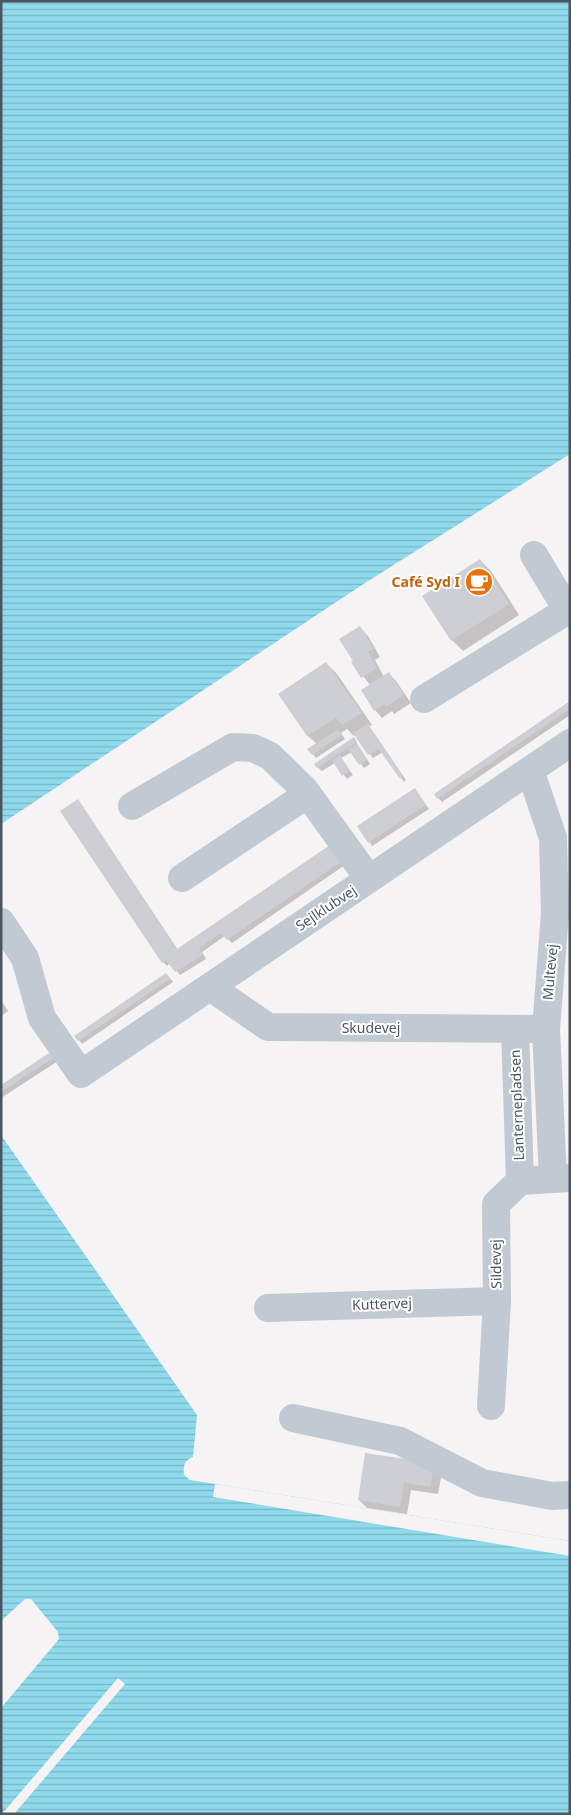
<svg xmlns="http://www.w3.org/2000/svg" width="571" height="1815" font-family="'Noto Sans',sans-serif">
<defs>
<pattern id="water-rules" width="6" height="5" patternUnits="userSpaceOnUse" patternTransform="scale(1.25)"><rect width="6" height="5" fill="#90daee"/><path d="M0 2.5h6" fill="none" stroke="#78b4c4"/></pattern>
</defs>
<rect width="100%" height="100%" fill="#f5f3f3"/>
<path fill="url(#water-rules)" d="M 1,1 L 570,1 L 570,454 L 365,583 L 1,824 Z
M 1,1135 L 197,1415 L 193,1457 C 184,1460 183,1467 184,1475 L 190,1480 L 570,1541 L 570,1814 L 1,1814 L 1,1708 L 59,1639 L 58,1632 L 31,1599 L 25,1599 L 1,1621 Z"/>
<path fill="#f5f3f3" d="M 215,1484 L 570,1541 L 570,1556 L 213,1497 Z
M 118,1678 L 125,1684 L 14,1814 L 2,1814 Z"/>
<path fill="#0003" d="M 480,560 L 491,571 L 519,615 L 463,651 L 452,640 Z
M 360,628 L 368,636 L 380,657 L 375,660 L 384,677 L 389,674 L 396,681 L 411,703 L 394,714 L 392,711 L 382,718 L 375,710 L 370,685 L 353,663 L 355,662 Z
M 326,663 L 337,674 L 372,725 L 369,726 L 406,780 L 404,782 L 383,752 L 373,758 L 355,735 L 354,736 L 347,729 L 341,733 L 345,739 L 316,758 L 313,754 L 317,744 L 308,736 L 280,694 Z
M 570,703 L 570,715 L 442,802 L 438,798 Z
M 354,739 L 370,764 L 364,768 L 352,752 L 341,758 L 353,775 L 347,779 L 335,763 L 322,771 L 315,765 Z
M 418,794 L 429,809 L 372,846 L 359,826 Z
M 78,800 L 178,950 L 330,847 L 345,865 L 232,943 L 225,936 L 202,952 L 206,959 L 180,975 L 170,963 L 167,966 L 163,962 L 62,812 Z
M 170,978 L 173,982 L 82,1044 L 79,1040 Z
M 1,1000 L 8,1011 L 1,1016 Z
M 52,1053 L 58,1061 L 1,1098 L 1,1086 Z
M 366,1454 L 442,1472 L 438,1494 L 411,1490 L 407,1514 L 367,1508 L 359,1500 Z"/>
<path fill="#cdcfd5" d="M 480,559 L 509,604 L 451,641 L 422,596 Z
M 360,626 L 374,649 L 368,652 L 377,668 L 361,678 L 351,662 L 353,661 L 339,639 Z
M 326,662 L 362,713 L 342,725 L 336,718 L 307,736 L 278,694 Z
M 389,672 L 404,695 L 386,707 L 384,704 L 374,711 L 361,690 Z
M 570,701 L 570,709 L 437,799 L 434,794 Z
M 368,724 L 403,776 L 400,779 L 379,749 L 368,755 L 353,733 Z
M 338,729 L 342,735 L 312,755 L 307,749 Z
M 354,737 L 357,742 L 317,768 L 314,764 Z
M 357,744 L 367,760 L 359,765 L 348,749 Z
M 340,755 L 350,771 L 342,776 L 332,760 Z
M 415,788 L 426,805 L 368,843 L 357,826 Z
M 78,799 L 177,949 L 330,845 L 342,861 L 227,940 L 221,933 L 199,948 L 203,955 L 175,972 L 166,960 L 162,963 L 60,811 Z
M 166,973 L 170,978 L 78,1041 L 74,1036 Z
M 52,1051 L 55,1057 L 1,1092 L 1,1085 Z
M 365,1453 L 434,1463 L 431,1487 L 404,1483 L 400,1507 L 358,1500 Z"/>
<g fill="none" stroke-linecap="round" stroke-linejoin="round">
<path stroke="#c1cad2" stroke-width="28" d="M 534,555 L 569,613
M 424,699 L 560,615 L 570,612
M 530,770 L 553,838 L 555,913 L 546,1029 L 553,1178
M 132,806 L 233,747 L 253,748 L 270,756 L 304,789 L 369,879
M 182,878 L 308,794
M 1,922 L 25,958 L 42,1018 L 81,1074 L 570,743
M 210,987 L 268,1027 L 546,1029
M 515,1029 L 520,1181
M 268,1308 L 497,1301
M 491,1406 L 497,1301 L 496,1204 L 520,1181 L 570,1178
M 293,1418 L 400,1441 L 482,1483 L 552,1496 L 570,1495"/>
</g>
<defs>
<symbol id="cafe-disc" viewBox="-11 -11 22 22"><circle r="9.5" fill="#e8710a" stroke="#fff"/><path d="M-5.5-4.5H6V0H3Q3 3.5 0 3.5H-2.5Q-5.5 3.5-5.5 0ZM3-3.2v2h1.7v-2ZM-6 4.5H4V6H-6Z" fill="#fff"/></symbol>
</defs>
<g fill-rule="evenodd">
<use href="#cafe-disc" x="463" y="566" width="32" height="32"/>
</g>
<g text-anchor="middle" stroke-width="4" stroke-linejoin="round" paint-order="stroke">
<g font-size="14" font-weight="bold" fill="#c56008" stroke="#fff" text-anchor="end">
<text x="460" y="587">Café Syd I</text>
</g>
<g font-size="14" fill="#4a5661" stroke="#fff">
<text transform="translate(326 908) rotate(-34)" y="5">Sejlklubvej</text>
<text transform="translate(550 972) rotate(-85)" y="5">Multevej</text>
<text x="371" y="1033">Skudevej</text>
<text transform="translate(517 1105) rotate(-92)" y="5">Lanternepladsen</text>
<text transform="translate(496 1264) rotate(-91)" y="5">Sildevej</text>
<text transform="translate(382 1304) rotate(-2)" y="5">Kuttervej</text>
</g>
</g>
<rect width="571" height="1815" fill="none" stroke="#4a5661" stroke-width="5"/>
</svg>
